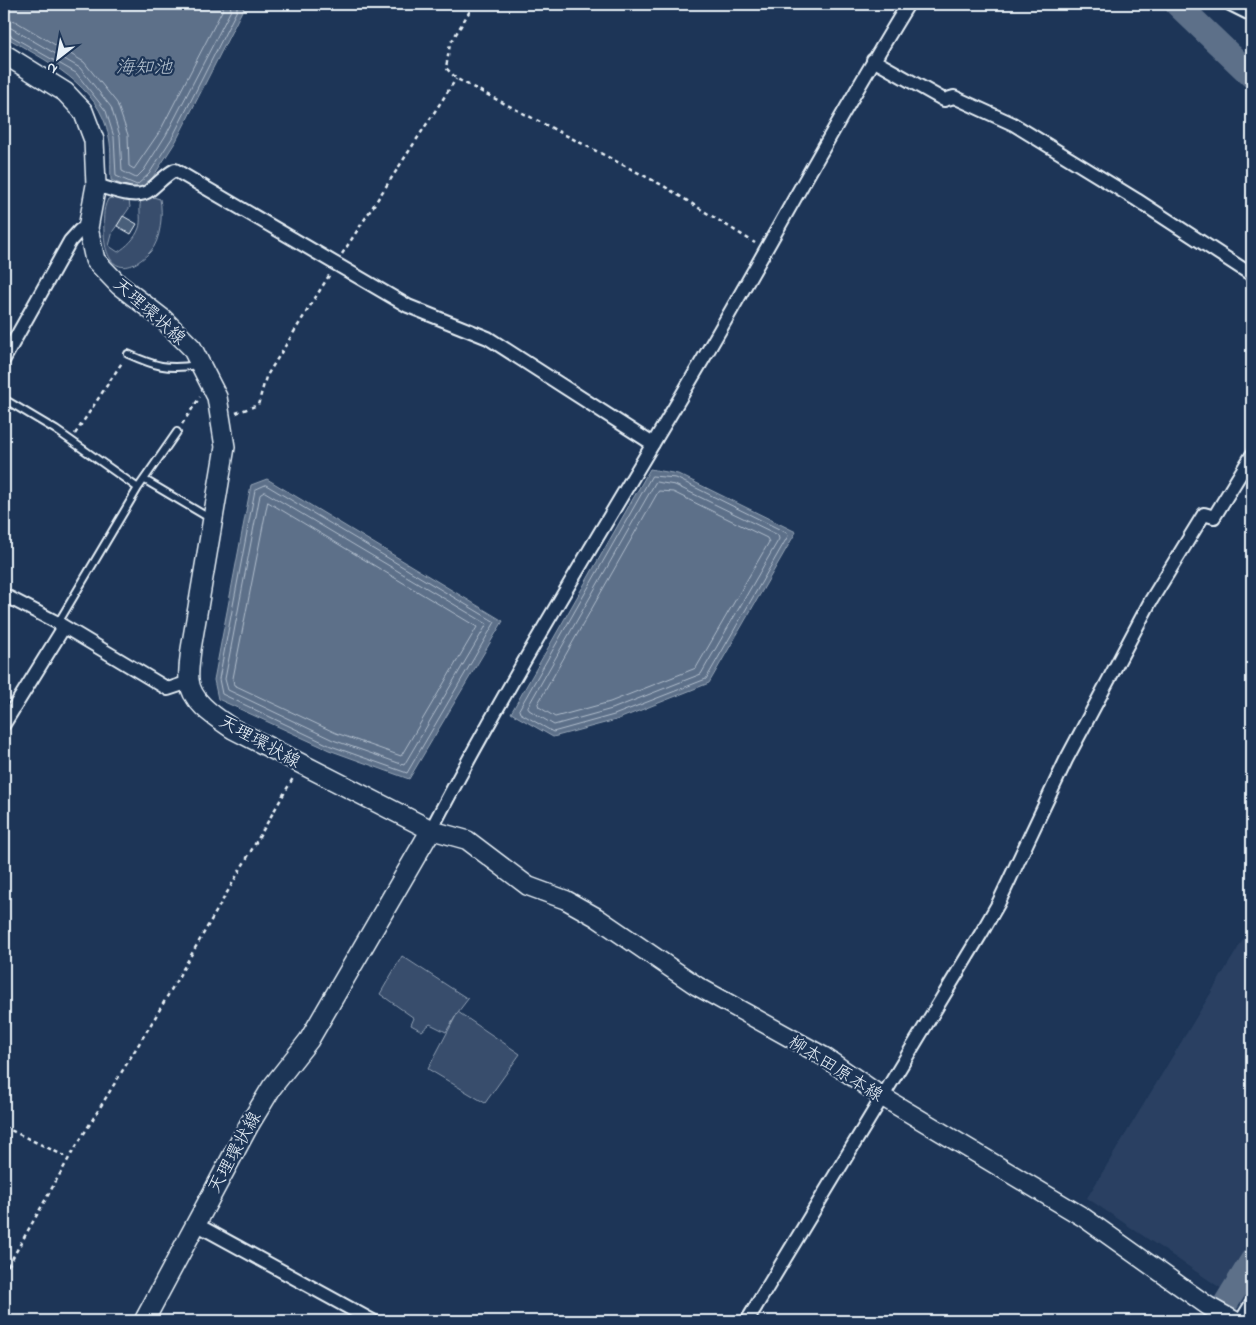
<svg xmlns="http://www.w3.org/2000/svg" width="1256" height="1325" font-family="'Indie Flower','Klee One',sans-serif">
<rect width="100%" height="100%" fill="#1d3557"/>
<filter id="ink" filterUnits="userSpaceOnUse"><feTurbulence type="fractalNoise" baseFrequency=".02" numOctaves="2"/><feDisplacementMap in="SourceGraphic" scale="10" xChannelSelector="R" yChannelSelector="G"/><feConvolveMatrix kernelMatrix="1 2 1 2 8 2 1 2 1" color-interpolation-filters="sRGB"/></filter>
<g filter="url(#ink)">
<path fill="#2a4162" d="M 1252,925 L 1252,1237 L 1222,1289 L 1087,1198 Z"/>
<path fill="#374d6c" stroke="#909fb2" d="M 122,195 L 129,201 L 130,207 L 113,231 L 109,246 L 118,252 C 127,246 135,239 139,228 C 144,214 130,189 160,199 C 163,213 161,241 150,252 C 125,278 105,268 104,233 C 104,221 102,210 108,199 Z
M 402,956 L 468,999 L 458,1012 L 520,1054 L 485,1103 L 428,1069 L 458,1012 L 446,1032 L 430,1024 L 422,1031 L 411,1025 L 414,1018 L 380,994 Z"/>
<path fill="#5d7089" stroke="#95a4b5" d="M 4,4 L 238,4 L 244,7 L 176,141 L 153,177 L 139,192 L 111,180 C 110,166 112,150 109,137 C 99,84 46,61 4,36 Z
M 650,469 L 678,474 L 796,532 L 709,683 L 616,720 L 553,737 L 511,713 Z
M 267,479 L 503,621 L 409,779 L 329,750 L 218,699 L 214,680 L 251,485 Z"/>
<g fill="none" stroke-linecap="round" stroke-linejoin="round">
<path stroke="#b0bdcc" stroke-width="1" d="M 4,19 L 15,21 L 84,62 L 117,103 L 128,135 L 129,166 L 134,169 L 160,131 L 223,9 L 223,4
M 4,26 L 11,28 L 80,68 L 111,107 L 120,136 L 122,171 L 136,178 L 144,170 L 166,135 L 231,10 L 230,4
M 4,32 L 76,73 L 106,111 L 114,137 L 116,176 L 137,185 L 149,174 L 172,138 L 237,10 L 237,4
M 652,476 L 676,478 L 787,533 L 788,536 L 706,679 L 614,715 L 553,732 L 520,713 L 519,710 Z
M 656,482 L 675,485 L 778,535 L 779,539 L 701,674 L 612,709 L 554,725 L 529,710 L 528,707 Z
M 266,485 L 495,622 L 407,773 L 331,746 L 222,694 L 219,679 L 255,490 Z
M 659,491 L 673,492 L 767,538 L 769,542 L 696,668 L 610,702 L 555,717 L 539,707 L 538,704 Z
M 265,492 L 487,624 L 404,765 L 333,740 L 228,690 L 225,679 L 260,495 Z
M 268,502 L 477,627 L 401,756 L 336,733 L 234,685 L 233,679 Z"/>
<path stroke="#5d7089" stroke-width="25" d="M 1177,4 L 1252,76
M 1215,1321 L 1252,1261"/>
</g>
<path fill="#495e7a" stroke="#e8f1f8" d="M 123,216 L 137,224 L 131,234 L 117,226 Z"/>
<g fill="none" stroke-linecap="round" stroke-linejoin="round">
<defs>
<path id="lane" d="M 128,354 C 155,366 167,370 197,365
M 4,399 L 56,430 L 138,488
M 145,480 L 211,519
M 58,623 L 138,488 L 177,432"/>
<path id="street" d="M 1230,4 L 1252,15
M 873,60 L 944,100 L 954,97 L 1013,124 L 1137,200 L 1252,275
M 96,185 C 111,189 137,201 150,190 C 159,183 165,175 175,170 L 408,306 L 488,338 L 653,444
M 4,359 L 70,241 L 80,230 L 88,228
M 4,595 L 58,623 L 168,689 L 189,682
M 4,724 L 64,627
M 431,830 C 514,671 611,516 702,361 C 771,243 836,121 908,4
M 194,1223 L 373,1321
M 747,1321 L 982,932 L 998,904 L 1066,760 L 1150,602 L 1204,514 L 1214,517 L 1252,455
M 1241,1321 L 1252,1303"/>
<path id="secondary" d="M 431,830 L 467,840 L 528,886 L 566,900 L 596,917 L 697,986 L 823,1056 L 881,1096 L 1083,1217 L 1208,1306 L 1235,1321"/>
<path id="primary" d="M 4,54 L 65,92 L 83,111 L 94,140 L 96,185 L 88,228 L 95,260 L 119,285 L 163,319 L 192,348 L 217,397 L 225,447 L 191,649 C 190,659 188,670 189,680 C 191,703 217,718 233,729 L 431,830 L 309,1040 L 272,1087 L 249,1125 L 144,1321"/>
</defs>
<use href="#lane" stroke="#e8f1f8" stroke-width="10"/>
<use href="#street" stroke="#e8f1f8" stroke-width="16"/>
<use href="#secondary" stroke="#e8f1f8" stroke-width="21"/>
<use href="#primary" stroke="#e8f1f8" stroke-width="22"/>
<path stroke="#e8f1f8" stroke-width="2.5" stroke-dasharray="4 4" stroke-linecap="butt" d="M 474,4 L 450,44 L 446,68 L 457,79 L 662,185 L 755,243
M 342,254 L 456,79
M 236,413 L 258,405 L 266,377 L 330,274
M 182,424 L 200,397
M 75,434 L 123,361
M 4,1127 L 69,1158
M 4,1273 L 69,1158 L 156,1016 L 293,778"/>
<use href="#lane" stroke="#1d3557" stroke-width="6"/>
<use href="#street" stroke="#1d3557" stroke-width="12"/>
<use href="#secondary" stroke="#1d3557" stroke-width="18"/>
<use href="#primary" stroke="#1d3557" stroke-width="19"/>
</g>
</g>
<g text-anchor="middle" stroke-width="4.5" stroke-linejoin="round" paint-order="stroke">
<g font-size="18" fill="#e8f1f8" stroke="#1d3557">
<text transform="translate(150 311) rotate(42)" y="6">天理環状線</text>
<text transform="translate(260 741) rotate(29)" y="6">天理環状線</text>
<text transform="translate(836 1068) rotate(32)" y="6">柳本田原本線</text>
<text transform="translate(234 1152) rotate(-61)" y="6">天理環状線</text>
</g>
<g font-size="19" font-style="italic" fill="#b7c4d1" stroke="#1d3557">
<text x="144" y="73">海知池</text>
</g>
</g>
<rect width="1256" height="1325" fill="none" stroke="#1d3557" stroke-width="20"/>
<rect x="10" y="10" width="1236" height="1305" fill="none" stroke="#e8f1f8" stroke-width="2" filter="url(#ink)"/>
<g transform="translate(58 58) rotate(211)" stroke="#1d3557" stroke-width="4" paint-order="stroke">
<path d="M0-4L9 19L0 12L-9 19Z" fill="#e8f1f8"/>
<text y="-8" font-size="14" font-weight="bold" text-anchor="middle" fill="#e8f1f8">N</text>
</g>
</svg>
